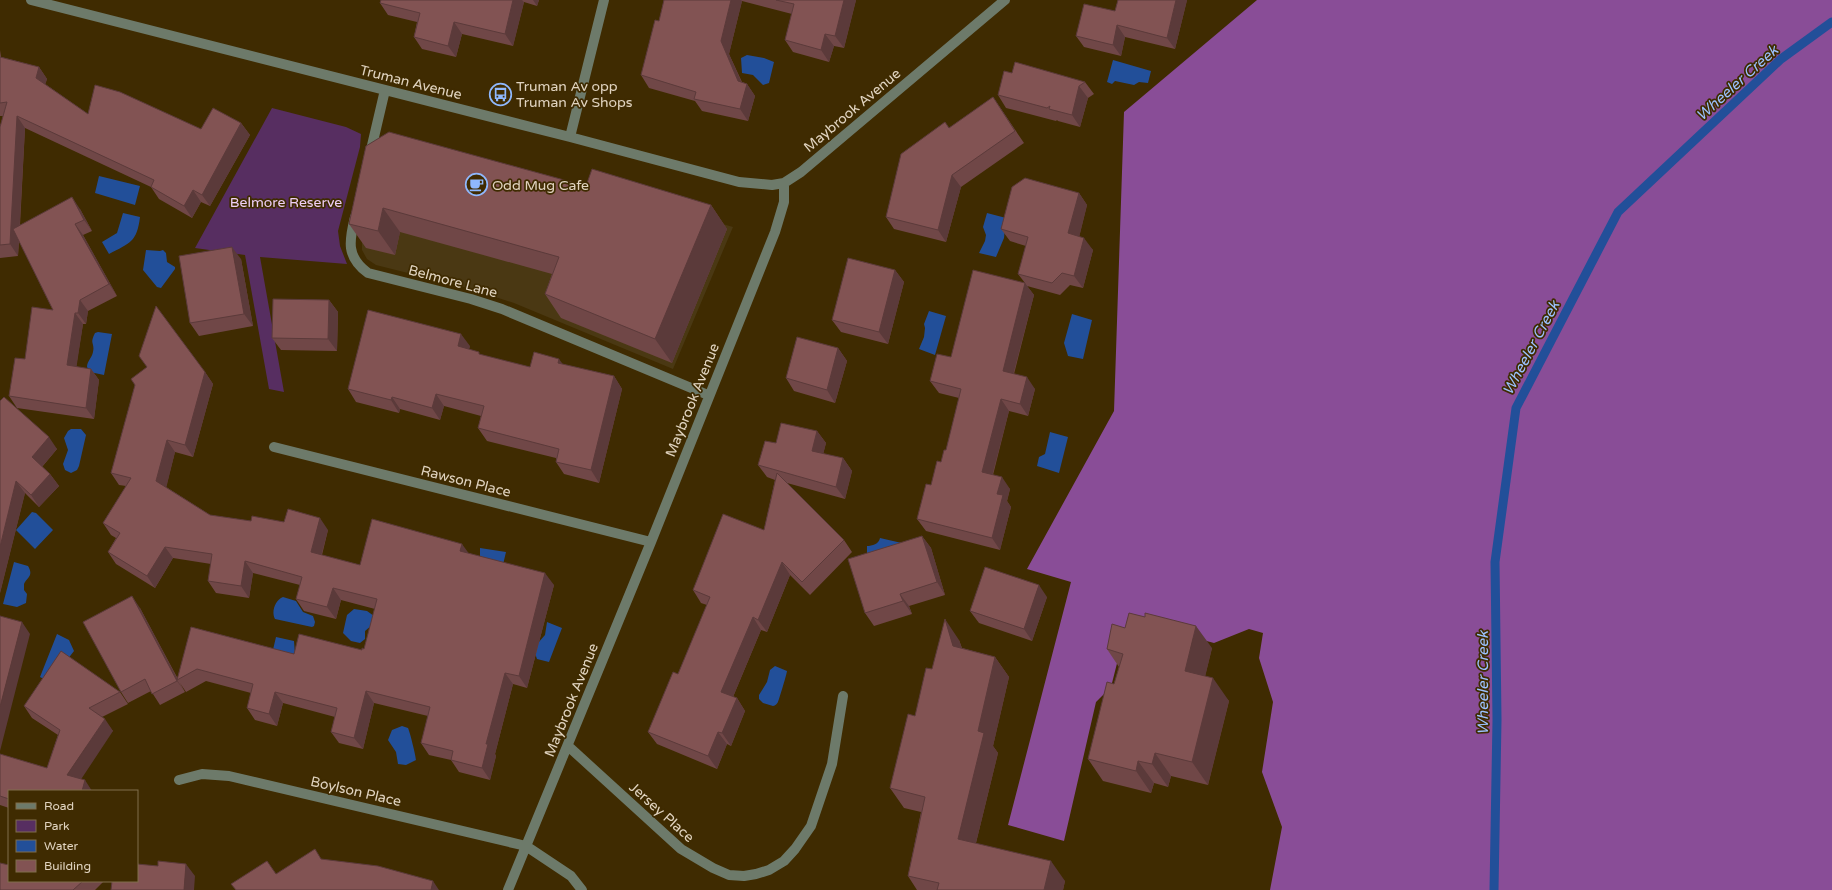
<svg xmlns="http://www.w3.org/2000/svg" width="1832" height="890" font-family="'Varela Round',sans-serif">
<rect width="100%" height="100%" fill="#3f2b01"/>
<path fill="#4a3813" d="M 606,190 L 733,227 L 673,369 L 514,303 L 464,287 L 376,265 L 367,259 L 362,250 L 362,231 Z"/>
<path fill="#572e61" d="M 272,108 L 346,127 L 361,134 L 360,147 L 338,231 L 340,246 L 347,264 L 260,257 L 284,392 L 269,389 L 245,255 L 195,248 Z"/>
<path fill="#894d97" d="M 1257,0 L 1832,0 L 1832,890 L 1270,890 L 1282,827 L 1262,772 L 1273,702 L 1259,658 L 1263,633 L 1249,629 L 1214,643 L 1128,620 L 1111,687 L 1096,702 L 1064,841 L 1008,825 L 1071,582 L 1027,569 L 1114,411 L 1124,112 Z"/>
<path fill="#224f99" d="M 747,55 L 764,58 L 774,62 L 769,83 L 763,85 L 753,75 L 742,73 L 741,58 Z
M 1113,60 L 1151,71 L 1148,83 L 1139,82 L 1134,85 L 1115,81 L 1112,84 L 1107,82 Z
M 99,176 L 140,186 L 135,205 L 95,193 Z
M 123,213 L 140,217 C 137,242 130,243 109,254 L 102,242 L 117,233 Z
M 987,213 L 1006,218 L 1004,238 L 996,257 L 979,253 L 985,241 L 986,235 L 983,227 Z
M 146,250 L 160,251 L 163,250 L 166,253 L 167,262 L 175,267 L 175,269 L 161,288 L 157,287 L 143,270 Z
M 929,311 L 946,316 L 935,355 L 919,349 L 924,337 L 925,328 L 924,324 Z
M 1072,314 L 1092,320 L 1083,359 L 1068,356 L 1064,343 Z
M 98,332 L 112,334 L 104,375 L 90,372 L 87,367 C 87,361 92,358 93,352 C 95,342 89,345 95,333 Z
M 71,429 L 81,429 L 86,435 L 79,466 L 77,470 L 71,473 L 65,470 L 63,464 L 68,450 L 64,438 L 68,431 Z
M 1050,432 L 1068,437 L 1059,473 L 1037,466 L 1039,457 L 1045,454 Z
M 32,512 L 36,513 L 53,530 L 35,549 L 16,530 Z
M 880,538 L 906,544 L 867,561 L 867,546 C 872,546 879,544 880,538 Z
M 480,548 L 506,552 L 497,590 L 480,558 Z
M 14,562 L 28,566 C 34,576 27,577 24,584 L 24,590 L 27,594 L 26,603 L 17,607 L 3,604 Z
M 283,597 L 296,601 L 303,612 L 313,616 L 315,622 L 314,626 L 312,627 L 275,619 C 271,612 275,600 283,597 Z
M 354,609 L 367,611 L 374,616 L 372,625 L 365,631 L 365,639 L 360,643 L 351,641 L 343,633 L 347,615 Z
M 547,622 L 562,628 L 549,662 L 537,659 L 535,653 L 538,643 L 545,635 Z
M 57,634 L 69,640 L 74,651 L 50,682 L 40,677 Z
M 276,637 L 294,641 L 295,654 L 267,675 Z
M 775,666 L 787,671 C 787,673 779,700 778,702 C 776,705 776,705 773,706 L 763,703 L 759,699 L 759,695 L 767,682 L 770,670 Z
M 402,726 L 408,728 C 410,732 416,757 416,760 L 406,765 L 398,764 L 396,752 L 388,740 L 392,730 Z"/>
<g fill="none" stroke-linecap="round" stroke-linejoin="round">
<path stroke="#224f99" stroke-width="9" d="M 1494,890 L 1497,720 L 1495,562 L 1516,408 L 1618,212 L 1781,59 L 1832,22"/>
<path stroke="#6d7a6a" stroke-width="10" d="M 31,0 L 570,137 L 739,182 L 772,185 L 784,183 L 801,172 L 1005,0
M 570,137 L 604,0
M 370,154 L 385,90
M 355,217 C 349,241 346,257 368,273 L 471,299 L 502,309 L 708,395
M 274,447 L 651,542
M 568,746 L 681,849 L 713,868 L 729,875 L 744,876 L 756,874 L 769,870 L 784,861 L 795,849 L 811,826 L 832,764 L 843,696
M 179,780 L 202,774 L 229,776 L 526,846 L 571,876 L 582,890
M 508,890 L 651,542 L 775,232 L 784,202 L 784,183"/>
</g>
<path fill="#704747" d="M 381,0 L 539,0 L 537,6 L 524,2 L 513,46 L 462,34 L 456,57 L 422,49 L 414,37 L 417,22 L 388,15 L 380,3 Z
M 664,0 L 856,0 L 844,48 L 834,46 L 829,62 L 793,52 L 785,40 L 792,14 L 742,1 L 729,54 L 742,82 L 747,84 L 755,96 L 748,121 L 702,111 L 695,101 L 649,88 L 641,75 L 659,21 Z
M 1118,0 L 1187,0 L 1175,49 L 1125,37 L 1121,56 L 1084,47 L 1076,36 L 1115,11 Z
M 0,50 L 1,57 L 39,67 L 47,79 L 45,84 L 88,114 L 201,129 L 241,123 L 250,135 L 210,206 L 201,202 L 192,218 L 159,199 L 151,187 L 25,128 L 20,225 L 80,209 L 92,231 L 83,235 L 117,296 L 88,311 L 86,324 L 83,324 L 76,367 L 91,369 L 99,380 L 94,419 L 17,408 L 9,396 L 25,359 L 53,310 L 19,241 L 18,256 L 0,258 L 0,127 L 3,116 L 0,116 Z
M 1012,73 L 1085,82 L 1094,94 L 1088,98 L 1080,127 L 1058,121 L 1057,120 L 1056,121 L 1006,108 L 998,95 Z
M 993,97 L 1024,143 L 961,187 L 946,242 L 894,229 L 886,217 L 949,128 Z
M 366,146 L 586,186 L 711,205 L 727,229 L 672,363 L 561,318 L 545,294 L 552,274 L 400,232 L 395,255 L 366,248 L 349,224 Z
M 1079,193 L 1087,205 L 1079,237 L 1093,250 L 1083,288 L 1070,285 L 1060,295 L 1027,286 L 1034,295 L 1014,374 L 1035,389 L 1028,416 L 1009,411 L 993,475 L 1010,489 L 1007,501 L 1011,507 L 1000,550 L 926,531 L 917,519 L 946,450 L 959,398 L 939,393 L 930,381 L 951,357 L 1025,283 L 1018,274 L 1026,246 L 1010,241 L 1001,229 Z
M 241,259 L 253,326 L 199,336 L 190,323 Z
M 895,270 L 904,282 L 888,344 L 841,332 L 832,320 Z
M 329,300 L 338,312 L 337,351 L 281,350 L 272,338 Z
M 470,346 L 469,349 L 481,355 L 530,367 L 562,364 L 614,376 L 622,389 L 599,483 L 564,474 L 556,462 L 556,458 L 487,441 L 478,428 L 481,416 L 444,406 L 440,420 L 400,409 L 399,413 L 356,402 L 348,389 Z
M 838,348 L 847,361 L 835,403 L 794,391 L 786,378 Z
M 205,372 L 213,384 L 193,457 L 175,452 L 166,487 L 210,515 L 251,521 L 328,530 L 322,555 L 360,565 L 469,553 L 554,585 L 527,688 L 513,684 L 495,754 L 496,756 L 490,780 L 459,772 L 451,760 L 429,755 L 421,743 L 428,716 L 374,703 L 363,749 L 339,743 L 331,732 L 335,717 L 283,703 L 277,726 L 255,720 L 247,708 L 251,693 L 206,681 L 186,692 L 180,683 L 185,692 L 160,705 L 151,691 L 128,703 L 121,692 L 140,608 L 178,679 L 191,627 L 294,654 L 362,650 L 364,649 L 375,609 L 341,600 L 336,619 L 304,611 L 296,599 L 300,585 L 253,573 L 249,598 L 216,593 L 208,581 L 211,564 L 173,558 L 155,588 L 116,564 L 108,552 L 116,538 L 111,535 L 103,523 L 126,486 L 119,485 L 111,473 L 135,385 Z
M 0,401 L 57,449 L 42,467 L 50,474 L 59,486 L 39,507 L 25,493 L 0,593 Z
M 817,431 L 826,443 L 823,454 L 843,458 L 852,471 L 845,499 L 787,483 L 844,540 L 852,552 L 810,595 L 790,575 L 767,632 L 761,630 L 733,697 L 737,698 L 745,711 L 731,746 L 727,744 L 717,769 L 657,744 L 648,732 L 678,674 L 707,605 L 701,603 L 693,590 L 764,530 L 775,480 L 767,477 L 758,465 L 776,443 Z
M 922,536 L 931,548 L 945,595 L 909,606 L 912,614 L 874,626 L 865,613 Z
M 1047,597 L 1032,641 L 979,623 L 970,611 Z
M 959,640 L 962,648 L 995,657 L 1009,677 L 993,746 L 998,753 L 976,843 L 1065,881 L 1063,890 L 917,890 L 908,876 L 921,812 L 904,808 L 890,788 L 932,669 Z
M 1212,648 L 1205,676 L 1229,701 L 1208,785 L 1171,776 L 1168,787 L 1154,783 L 1151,793 L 1103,781 L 1088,759 L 1114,684 L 1119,667 L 1107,649 Z
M 120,692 L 128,704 L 102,717 L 113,731 L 9,791 L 9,808 L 0,805 L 0,754 L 47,768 L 58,735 L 32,718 L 24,706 Z
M 9,881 L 104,881 L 95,890 L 0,890 Z"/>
<path fill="#5b3a3a" d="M 513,0 L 522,0 L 524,2 L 513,46 L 505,34 Z
M 533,0 L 539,0 L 537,6 Z
M 731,0 L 741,0 L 742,1 L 729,54 L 745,90 L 747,84 L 755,96 L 748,121 L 740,109 L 738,81 L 721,41 Z
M 844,0 L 856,0 L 844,48 L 835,36 Z
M 1176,0 L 1187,0 L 1175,49 L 1167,38 Z
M 454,22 L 462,34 L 456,57 L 448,46 Z
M 1117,25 L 1125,37 L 1121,56 L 1113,45 Z
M 825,34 L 834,46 L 829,62 L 821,50 Z
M 39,67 L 47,79 L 44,89 L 36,78 Z
M 1079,86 L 1088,98 L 1080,127 L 1072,115 Z
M 17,116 L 25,128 L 18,256 L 10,244 Z
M 241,123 L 250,135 L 210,206 L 202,195 Z
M 952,175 L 961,187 L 946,242 L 938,230 Z
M 193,190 L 201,202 L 192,218 L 184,206 Z
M 1079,193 L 1087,205 L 1077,246 L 1068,233 Z
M 72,197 L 80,209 L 92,231 L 84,220 Z
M 711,205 L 727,229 L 672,363 L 655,339 Z
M 383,208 L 400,232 L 395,255 L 378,231 Z
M 75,224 L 83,235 L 117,296 L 109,284 Z
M 1084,238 L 1093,250 L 1083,288 L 1074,276 Z
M 232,247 L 241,259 L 253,326 L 244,314 Z
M 895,270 L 904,282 L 888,344 L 879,332 Z
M 1025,283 L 1034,295 L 1011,383 L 1003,371 Z
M 80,300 L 88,311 L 86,324 L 78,313 Z
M 329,300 L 338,312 L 337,351 L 328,339 Z
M 75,313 L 83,324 L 75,377 L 67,365 Z
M 461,334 L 470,346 L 467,358 L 458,346 Z
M 838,348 L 847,361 L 835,403 L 827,390 Z
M 559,359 L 568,371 L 558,363 Z
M 91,369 L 99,380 L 94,419 L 86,408 Z
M 205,372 L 213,384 L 193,457 L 185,445 Z
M 614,376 L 622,389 L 599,483 L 591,470 Z
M 1027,377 L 1035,389 L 1028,416 L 1020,404 Z
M 436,394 L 444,406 L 440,420 L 432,408 Z
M 392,397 L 400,409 L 399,413 L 391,400 Z
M 1001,399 L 1009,411 L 990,484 L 982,472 Z
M 817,431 L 826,443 L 821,463 L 812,451 Z
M 49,437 L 57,449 L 40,469 L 32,457 Z
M 167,440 L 175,452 L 165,493 L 156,481 Z
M 843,458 L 852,471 L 845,499 L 836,487 Z
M 50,474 L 59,486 L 39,507 L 31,495 Z
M 1002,477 L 1010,489 L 1007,501 L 1011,507 L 1000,550 L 992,538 L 997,494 Z
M 16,481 L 25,493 L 0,593 L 0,547 Z
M 320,518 L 328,530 L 319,564 L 311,552 Z
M 922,536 L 931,548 L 945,595 L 937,582 Z
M 462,544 L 470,555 L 460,551 Z
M 165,547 L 173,558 L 155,588 L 147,576 Z
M 245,561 L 253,573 L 249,598 L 241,586 Z
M 782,562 L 790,575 L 767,632 L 758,620 Z
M 545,573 L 554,585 L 527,688 L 519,676 Z
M 1039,585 L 1047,597 L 1032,641 L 1024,629 Z
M 333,588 L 341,600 L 336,619 L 327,607 Z
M 900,594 L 909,606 L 912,614 L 903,601 Z
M 132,596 L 140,608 L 178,680 L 177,680 L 185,692 L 177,681 Z
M 753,617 L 761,630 L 730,704 L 721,692 Z
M 945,619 L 959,640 L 968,666 L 953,646 Z
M 22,622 L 30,634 L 0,751 L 0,707 Z
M 1196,626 L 1212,648 L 1201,694 L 1185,671 Z
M 995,657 L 1009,677 L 993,746 L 998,753 L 972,859 L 958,839 L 978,731 Z
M 505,673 L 513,684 L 495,754 L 496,756 L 490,780 L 482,768 L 486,744 Z
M 1213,678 L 1229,701 L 1208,785 L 1192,762 Z
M 366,691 L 374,703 L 363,749 L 354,738 Z
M 275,692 L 283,703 L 277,726 L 269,714 Z
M 737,698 L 745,711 L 731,746 L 722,733 Z
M 105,719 L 113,731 L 76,787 L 67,775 Z
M 718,732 L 727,744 L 717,769 L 708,756 Z
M 1155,753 L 1171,776 L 1168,787 L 1152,764 Z
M 1138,761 L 1154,783 L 1151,793 L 1136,771 Z
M 85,780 L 92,791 L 82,791 Z
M 1051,861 L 1065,881 L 1063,890 L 1044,890 Z
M 186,864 L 195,876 L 194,890 L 184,890 Z
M 433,881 L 439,890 L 431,890 Z"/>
<path fill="#825353" stroke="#5b3a3a" d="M 381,0 L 513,0 L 505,34 L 454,22 L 448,46 L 414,37 L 420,13 L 380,3 Z
M 664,0 L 731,0 L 721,41 L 738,81 L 747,84 L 740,109 L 694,99 L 696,92 L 641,75 L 655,20 L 659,21 Z
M 776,0 L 844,0 L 835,36 L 825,34 L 821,50 L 785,40 L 794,4 Z
M 1118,0 L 1176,0 L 1167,38 L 1117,25 L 1113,45 L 1076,36 L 1084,4 L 1115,11 Z
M 0,57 L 39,67 L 36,78 L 88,114 L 95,85 L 120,92 L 201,129 L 213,108 L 241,123 L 202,195 L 193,190 L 184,206 L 151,187 L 154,180 L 17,116 L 10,244 L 0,245 L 0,127 L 7,102 L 0,103 Z
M 1015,62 L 1085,82 L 1079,86 L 1072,115 L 1049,109 L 1050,106 L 1047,108 L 998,95 L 1004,71 L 1012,73 Z
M 993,97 L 1015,131 L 952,175 L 938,230 L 886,217 L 901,154 L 945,122 L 949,128 Z
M 389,132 L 586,186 L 592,169 L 711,205 L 655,339 L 545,294 L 559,257 L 383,208 L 378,231 L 349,224 L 366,146 Z
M 1025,178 L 1079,193 L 1068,233 L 1084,238 L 1074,276 L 1062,273 L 1052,283 L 1018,274 L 1028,237 L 1001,229 L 1012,187 Z
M 72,197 L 84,220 L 75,224 L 109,284 L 80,300 L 78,313 L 75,313 L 67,365 L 91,369 L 86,408 L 9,396 L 15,358 L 25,359 L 32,307 L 53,310 L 13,229 Z
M 232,247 L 244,314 L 190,323 L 179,256 Z
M 848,258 L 895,270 L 879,332 L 832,320 Z
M 973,270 L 1025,283 L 1003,371 L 1027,377 L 1020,404 L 1001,399 L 982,472 L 1002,477 L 997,494 L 1003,495 L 992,538 L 917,519 L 926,484 L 931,485 L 937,461 L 941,462 L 944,450 L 946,450 L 961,389 L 930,381 L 937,354 L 951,357 Z
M 273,299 L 329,300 L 328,339 L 272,338 Z
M 156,306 L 205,372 L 185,445 L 167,440 L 156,481 L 210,515 L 251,521 L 252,516 L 284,522 L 288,509 L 320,518 L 311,552 L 360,565 L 372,519 L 462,544 L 460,551 L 545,573 L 519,676 L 505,673 L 486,744 L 488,744 L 482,768 L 451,760 L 453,751 L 421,743 L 430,707 L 366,691 L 354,738 L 331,732 L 337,708 L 275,692 L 269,714 L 247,708 L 253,684 L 197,669 L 177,680 L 191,627 L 294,654 L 299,634 L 362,650 L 362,648 L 364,649 L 377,599 L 333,588 L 327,607 L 296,599 L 302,577 L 245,561 L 241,586 L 208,581 L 212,554 L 165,547 L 147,576 L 108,552 L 120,533 L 103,523 L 131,478 L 111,473 L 135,385 L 131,379 L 147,367 L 139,356 Z
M 368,310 L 461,334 L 458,346 L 479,352 L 479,354 L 530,367 L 534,352 L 559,359 L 558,363 L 614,376 L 591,470 L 556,462 L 559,449 L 478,428 L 484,406 L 436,394 L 432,408 L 392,397 L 391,400 L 348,389 Z
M 797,337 L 838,348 L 827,390 L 786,378 Z
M 4,397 L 49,437 L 32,457 L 50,474 L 31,495 L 16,481 L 0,547 L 0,401 Z
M 781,423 L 817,431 L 812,451 L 843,458 L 836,487 L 758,465 L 765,441 L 776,443 Z
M 777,473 L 844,540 L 802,582 L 782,562 L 758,620 L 753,617 L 721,692 L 737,698 L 722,733 L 718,732 L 708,756 L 648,732 L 673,672 L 678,674 L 710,597 L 693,590 L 723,514 L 764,530 Z
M 922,536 L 937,582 L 900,594 L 903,601 L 865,613 L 848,559 Z
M 985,567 L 1039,585 L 1024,629 L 970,611 Z
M 132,596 L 177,681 L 152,694 L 145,679 L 121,692 L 83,622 Z
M 1129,613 L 1145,617 L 1145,613 L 1196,626 L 1185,671 L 1213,678 L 1192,762 L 1155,753 L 1152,764 L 1138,761 L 1136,771 L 1088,759 L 1107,682 L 1114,684 L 1123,654 L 1107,649 L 1112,624 L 1125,628 Z
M 0,616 L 22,622 L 0,707 Z
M 945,619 L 953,646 L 995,657 L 978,731 L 984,733 L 958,839 L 1051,861 L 1044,890 L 937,890 L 939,883 L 908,876 L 925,797 L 890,788 L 908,714 L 915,716 L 926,668 L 932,669 Z
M 61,651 L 120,692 L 89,708 L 105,719 L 67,775 L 85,780 L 82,791 L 9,791 L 9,799 L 0,796 L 0,754 L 47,768 L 60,730 L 24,706 Z
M 315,849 L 321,859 L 378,866 L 433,881 L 431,890 L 236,890 L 231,884 L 267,861 L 276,874 Z
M 158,861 L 186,864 L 184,890 L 111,890 L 112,881 L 137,881 L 137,864 L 158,866 Z
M 0,863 L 9,865 L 9,881 L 83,881 L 73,890 L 0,890 Z"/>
<defs>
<symbol id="bus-ring" viewBox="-11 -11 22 22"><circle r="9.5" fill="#3f2b01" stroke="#8fb8fd" stroke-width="1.5"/><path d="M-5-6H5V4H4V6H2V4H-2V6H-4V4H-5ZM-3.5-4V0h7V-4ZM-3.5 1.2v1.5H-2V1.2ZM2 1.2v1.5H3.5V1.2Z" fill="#8fb8fd"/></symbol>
<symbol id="cafe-ring" viewBox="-11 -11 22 22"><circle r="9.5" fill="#3f2b01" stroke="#8fb8fd" stroke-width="1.5"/><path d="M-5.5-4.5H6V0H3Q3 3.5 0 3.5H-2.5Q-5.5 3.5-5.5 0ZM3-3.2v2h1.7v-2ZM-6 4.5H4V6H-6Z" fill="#8fb8fd"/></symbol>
</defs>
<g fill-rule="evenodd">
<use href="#bus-ring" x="488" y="82" width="25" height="25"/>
<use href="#cafe-ring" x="464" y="172" width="25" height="25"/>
</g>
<g text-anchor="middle" stroke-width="3.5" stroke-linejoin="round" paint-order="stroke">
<g font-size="14" fill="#e1d4c0" stroke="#3f2b01">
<text transform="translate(411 82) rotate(14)" y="5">Truman Avenue</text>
<text transform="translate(852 110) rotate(-40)" y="5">Maybrook Avenue</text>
<text transform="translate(453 281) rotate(15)" y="5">Belmore Lane</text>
<text transform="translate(692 400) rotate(-68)" y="5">Maybrook Avenue</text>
<text transform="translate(466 481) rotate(14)" y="5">Rawson Place</text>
<text transform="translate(571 700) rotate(-68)" y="5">Maybrook Avenue</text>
<text transform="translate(356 791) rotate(13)" y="5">Boylson Place</text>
<text transform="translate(662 812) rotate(42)" y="5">Jersey Place</text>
</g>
<g font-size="14" fill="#e1d4c0" stroke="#3f2b01" text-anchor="start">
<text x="516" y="91">Truman Av opp<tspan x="516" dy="16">Truman Av Shops</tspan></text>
<text x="492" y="190">Odd Mug Cafe</text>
</g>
<g font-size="14" fill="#efcff7" stroke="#3f2b01">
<text x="286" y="207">Belmore Reserve</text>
</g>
<g font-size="15" font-style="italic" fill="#9bc1fe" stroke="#3f2b01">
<text transform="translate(1737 83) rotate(-42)" y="5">Wheeler Creek</text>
<text transform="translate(1531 348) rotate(-62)" y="5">Wheeler Creek</text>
<text transform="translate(1483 683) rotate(-90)" y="5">Wheeler Creek</text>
</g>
</g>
<rect x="8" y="790" width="130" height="92" fill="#3f2b01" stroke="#806f4d"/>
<rect x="16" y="803" width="20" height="6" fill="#6d7a6a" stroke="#806f4d"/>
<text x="44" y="810" font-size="12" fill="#e1d4c0">Road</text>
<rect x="16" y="820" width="20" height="12" fill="#572e61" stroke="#806f4d"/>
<text x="44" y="830" font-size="12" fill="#e1d4c0">Park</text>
<rect x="16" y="840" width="20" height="12" fill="#224f99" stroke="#806f4d"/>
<text x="44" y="850" font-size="12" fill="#e1d4c0">Water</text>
<rect x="16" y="860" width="20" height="12" fill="#825353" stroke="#806f4d"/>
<text x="44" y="870" font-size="12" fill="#e1d4c0">Building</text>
</svg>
